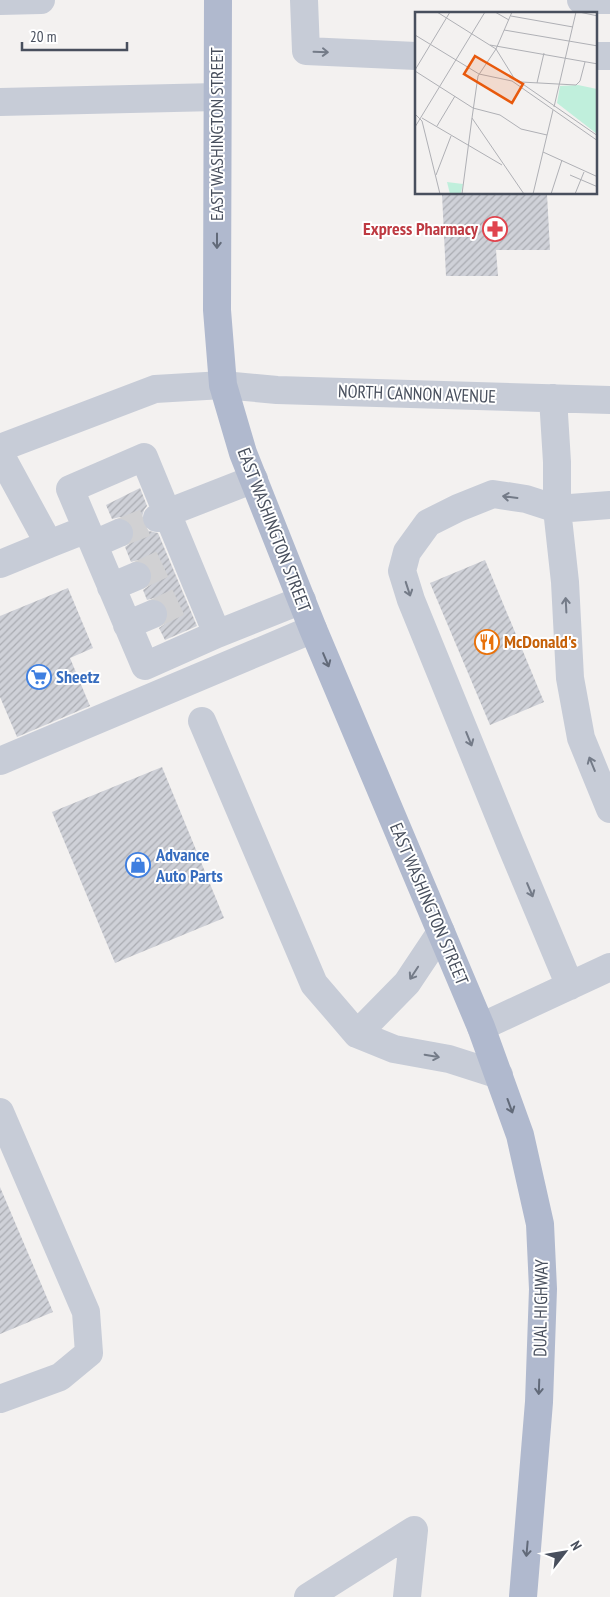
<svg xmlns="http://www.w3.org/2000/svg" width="610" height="1597" font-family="'PT Sans Narrow',sans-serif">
<defs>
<pattern id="building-hatch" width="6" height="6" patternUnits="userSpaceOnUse" patternTransform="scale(1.25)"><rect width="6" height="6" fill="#cfd1d8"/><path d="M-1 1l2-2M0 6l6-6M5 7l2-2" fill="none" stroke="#aaacb2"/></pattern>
</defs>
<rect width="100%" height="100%" fill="#f3f1f0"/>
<path fill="url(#building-hatch)" d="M 442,194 L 547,194 L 550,250 L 496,250 L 498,276 L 446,276 Z
M 140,488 L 147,506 L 144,510 L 142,517 L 143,525 L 149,531 L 158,533 L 197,626 L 165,640 L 159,628 L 166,623 L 168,616 L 168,608 L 162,601 L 154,598 L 147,600 L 143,590 L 150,585 L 152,578 L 152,570 L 146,563 L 138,560 L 131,562 L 125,547 L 132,542 L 135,534 L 133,527 L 128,520 L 120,517 L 112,519 L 106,505 Z
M 485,560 L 544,702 L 490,725 L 430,583 Z
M 68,588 L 93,648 L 70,658 L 90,706 L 17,737 L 0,697 L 0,616 Z
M 162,767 L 224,918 L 115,963 L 52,812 Z
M 0,1187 L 53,1312 L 0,1334 Z"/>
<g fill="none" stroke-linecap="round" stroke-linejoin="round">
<path stroke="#d1d1d3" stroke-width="28" stroke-dasharray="28 14" stroke-linecap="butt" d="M 119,533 L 157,518
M 137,576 L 173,559
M 153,614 L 189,597"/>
<path stroke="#c7ccd7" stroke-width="28" d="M 304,0 L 306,51 L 416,56
M 581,0 L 610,0
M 0,1 L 41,0
M 596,56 L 610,56
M 0,102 L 217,97
M 553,398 L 557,462 L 557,509 L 610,505
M 0,448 L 155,389 L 223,385 L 277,390 L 610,400
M 0,454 L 49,544 L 87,529
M 157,518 L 167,513 L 217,634 L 145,666 L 70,489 L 144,457 L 167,513 L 254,479
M 94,544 L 119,533
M 0,564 L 49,544
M 111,587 L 137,576
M 127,625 L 153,614
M 217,634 L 302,600
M 202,721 L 314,984 L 357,1034
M 0,761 L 313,629
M 441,932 L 407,983 L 357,1034 L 394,1049 L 449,1059 L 499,1075
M 570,986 L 510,843 L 411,600 L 402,571 L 407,552 L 428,523 L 458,508 L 493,494 L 526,499 L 557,509 L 565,582 L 570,678 L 581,738 L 610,809
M 481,1027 L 610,967
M 0,1112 L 86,1312 L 89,1353 L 60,1377 L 0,1399
M 308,1597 L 414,1530 L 407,1597"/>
<path stroke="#b0b9ce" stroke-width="28" d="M 218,0 L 217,310 L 223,385 L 243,453 L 313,629 L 481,1027 L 520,1135 L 540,1224 L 543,1289 L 539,1402 L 523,1597"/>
</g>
<defs><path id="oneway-shaft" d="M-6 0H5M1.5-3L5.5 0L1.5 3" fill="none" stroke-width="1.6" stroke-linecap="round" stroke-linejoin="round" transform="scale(1.25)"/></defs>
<g stroke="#747b88">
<use href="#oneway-shaft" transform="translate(321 52) rotate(2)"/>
<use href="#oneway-shaft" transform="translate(510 497) rotate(-173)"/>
<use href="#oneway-shaft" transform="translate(408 589) rotate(72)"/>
<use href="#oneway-shaft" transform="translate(566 605) rotate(-93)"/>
<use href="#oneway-shaft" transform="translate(469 739) rotate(68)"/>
<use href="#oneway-shaft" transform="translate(592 764) rotate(-112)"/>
<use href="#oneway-shaft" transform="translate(530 890) rotate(67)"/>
<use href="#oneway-shaft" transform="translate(414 973) rotate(123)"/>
<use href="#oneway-shaft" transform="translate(432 1056) rotate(10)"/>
</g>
<g stroke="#626a79">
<use href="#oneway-shaft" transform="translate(217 241) rotate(90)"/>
<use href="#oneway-shaft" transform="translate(326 660) rotate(67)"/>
<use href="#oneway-shaft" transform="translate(510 1106) rotate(70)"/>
<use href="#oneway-shaft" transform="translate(539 1387) rotate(92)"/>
<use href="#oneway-shaft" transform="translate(527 1549) rotate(95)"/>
</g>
<defs>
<symbol id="pharmacy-ring" viewBox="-11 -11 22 22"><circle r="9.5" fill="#fff" stroke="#e0444e" stroke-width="1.5"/><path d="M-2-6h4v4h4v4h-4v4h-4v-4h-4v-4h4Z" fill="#e0444e"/></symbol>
<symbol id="restaurant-ring" viewBox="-11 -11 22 22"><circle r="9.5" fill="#fff" stroke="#e8710a" stroke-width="1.5"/><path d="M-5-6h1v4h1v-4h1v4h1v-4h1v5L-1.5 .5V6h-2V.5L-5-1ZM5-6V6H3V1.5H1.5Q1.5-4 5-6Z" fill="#e8710a"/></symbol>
<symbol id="supermarket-ring" viewBox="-11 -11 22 22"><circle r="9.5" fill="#fff" stroke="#3f7fe0" stroke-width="1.5"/><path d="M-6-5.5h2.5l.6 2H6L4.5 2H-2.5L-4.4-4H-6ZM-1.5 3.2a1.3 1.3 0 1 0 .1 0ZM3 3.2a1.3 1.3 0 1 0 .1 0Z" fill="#3f7fe0"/></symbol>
<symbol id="shop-ring" viewBox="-11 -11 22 22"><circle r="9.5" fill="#fff" stroke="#3f7fe0" stroke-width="1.5"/><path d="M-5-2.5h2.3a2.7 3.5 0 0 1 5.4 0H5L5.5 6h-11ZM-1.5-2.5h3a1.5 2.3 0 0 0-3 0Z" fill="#3f7fe0"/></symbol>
</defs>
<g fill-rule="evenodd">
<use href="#pharmacy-ring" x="481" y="215" width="28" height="28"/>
<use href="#restaurant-ring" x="473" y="628" width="28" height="28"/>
<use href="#supermarket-ring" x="25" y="663" width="28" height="28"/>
<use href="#shop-ring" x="124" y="851" width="28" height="28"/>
</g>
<g text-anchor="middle" stroke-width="4" stroke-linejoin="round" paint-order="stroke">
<g font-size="18" fill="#484f5d" stroke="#fff">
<text transform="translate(217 134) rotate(-90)" y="6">EAST WASHINGTON STREET</text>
<text transform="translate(417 394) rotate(2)" y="6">NORTH CANNON AVENUE</text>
<text transform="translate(274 530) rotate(69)" y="6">EAST WASHINGTON STREET</text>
<text transform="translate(429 904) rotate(67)" y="6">EAST WASHINGTON STREET</text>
<text transform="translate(541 1308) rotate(-89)" y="6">DUAL HIGHWAY</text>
</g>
<g font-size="18" font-weight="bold" fill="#be3a42" stroke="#fff" text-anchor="end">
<text x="478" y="235">Express Pharmacy</text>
</g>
<g font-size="18" font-weight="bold" fill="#c56008" stroke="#fff" text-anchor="start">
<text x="504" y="648">McDonald's</text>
</g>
<g font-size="18" font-weight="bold" fill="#366cbe" stroke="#fff" text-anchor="start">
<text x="56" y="683">Sheetz</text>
<text x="156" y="861">Advance<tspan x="156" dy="21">Auto Parts</tspan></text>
</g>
</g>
<g transform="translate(415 12)">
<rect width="182" height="182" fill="#f3f1f0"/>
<path d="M 163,73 L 182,77 L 182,122 L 142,91 L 145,74 Z" fill="#c0efdc"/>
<path d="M 32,170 L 48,172 L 46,181 L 35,182 Z" fill="#c0efdc"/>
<path fill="none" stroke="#afb0b5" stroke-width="1" d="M 22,0 L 81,37 L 99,66 L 183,124M 80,0 L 94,8M 97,0 L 81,37 L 63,64 L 57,106 L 109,182M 164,0 L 183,4M 96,4 L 158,15M 89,18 L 183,34M 0,23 L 64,62 L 97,69 L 183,129M 75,33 L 183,52M 0,58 L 35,0M 0,59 L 58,96 L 85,103 L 106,117 L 132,123M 106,70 L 161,73 L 165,69 L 170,50M 122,71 L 129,41M 139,95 L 161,0M 0,102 L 7,109 L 25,182M 7,106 L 87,153M 22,114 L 40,84M 0,115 L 70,0M 128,140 L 183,165M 21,163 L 36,124M 155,163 L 183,175M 47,182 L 57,106M 118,182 L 138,98M 136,182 L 147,148M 160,182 L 169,160"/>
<path fill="#e8590c" fill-opacity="0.15" stroke="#e8590c" stroke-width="2.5" d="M 60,44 L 108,72 L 97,91 L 49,62 Z"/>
<rect width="182" height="182" fill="none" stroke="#484f5d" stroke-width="2.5"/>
</g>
<g transform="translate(565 1552) rotate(59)" stroke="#ffffff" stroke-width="4" paint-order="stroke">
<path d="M0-4L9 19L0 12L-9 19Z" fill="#484f5d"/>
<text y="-8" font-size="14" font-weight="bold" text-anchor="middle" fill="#484f5d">N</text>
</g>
<path d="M22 42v8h105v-8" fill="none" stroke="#484f5d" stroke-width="2.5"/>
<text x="30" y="42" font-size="15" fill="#484f5d" stroke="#ffffff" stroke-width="4" paint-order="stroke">20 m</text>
</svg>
